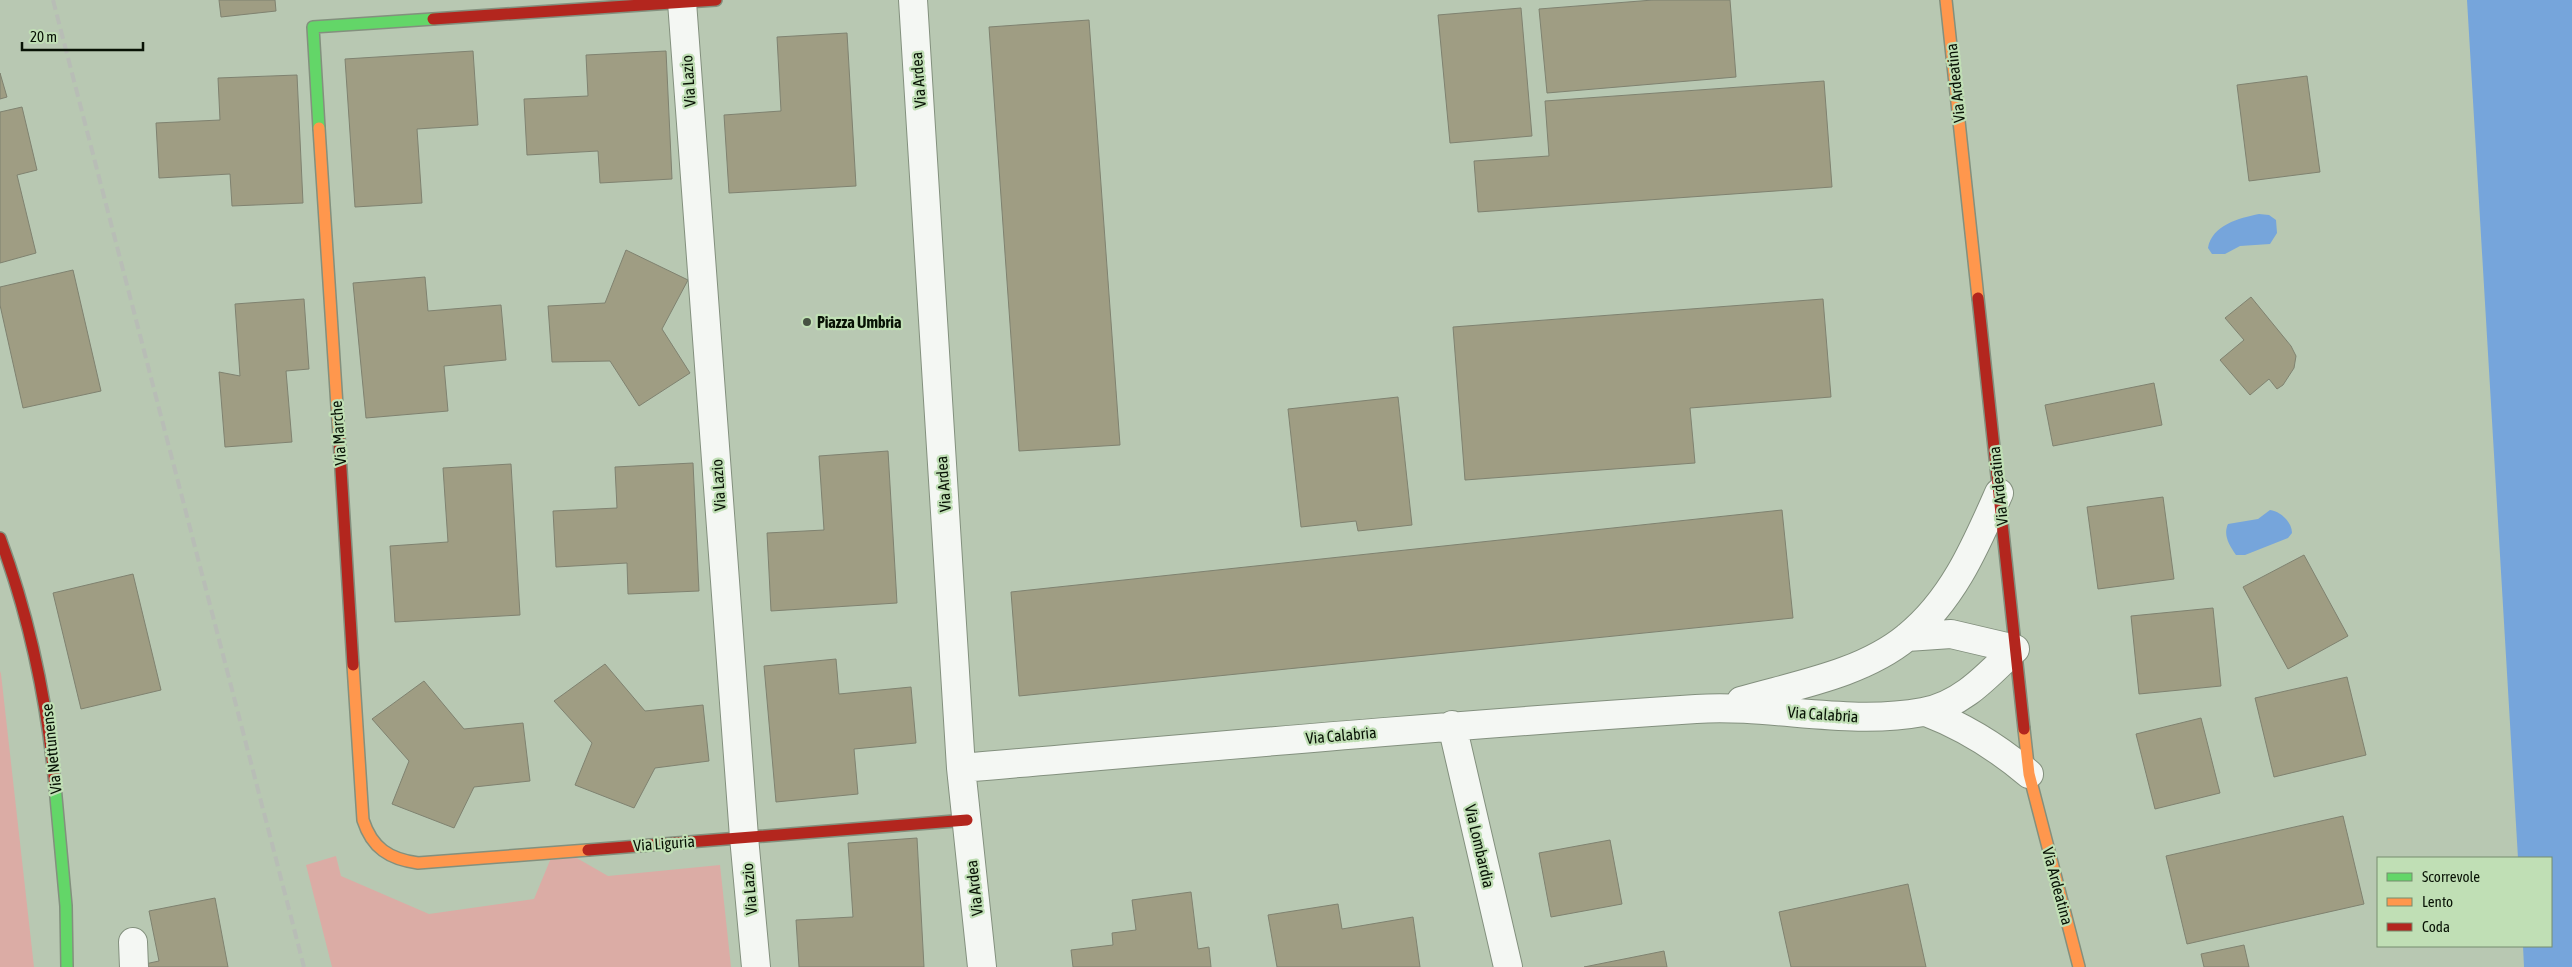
<svg xmlns="http://www.w3.org/2000/svg" width="2572" height="967" font-family="'Asap Condensed',sans-serif">
<rect width="100%" height="100%" fill="#b8c8b2"/>
<path fill="#dbaca5" d="M 0,671 L 1,674 L 34,967 L 0,967 Z
M 556,846 L 608,876 L 720,865 L 731,967 L 332,967 L 306,865 L 336,856 L 341,876 L 429,914 L 534,899 Z"/>
<path fill="#76a5db" d="M 2467,0 L 2572,0 L 2572,967 L 2524,967 L 2523,946 L 2551,946 L 2551,858 L 2518,858 Z
M 2259,214 L 2269,215 L 2276,220 L 2277,233 L 2270,244 L 2240,246 L 2225,254 L 2212,254 L 2208,248 C 2212,225 2239,218 2259,214 Z
M 2270,510 C 2280,511 2292,522 2292,533 L 2288,538 L 2245,555 L 2236,555 C 2229,545 2223,535 2228,524 L 2258,519 Z"/>
<path fill="#9f9d83" stroke="#7f8270" d="M 219,0 L 275,0 L 276,11 L 221,17 Z
M 1653,0 L 1730,0 L 1736,77 L 1547,93 L 1539,9 Z
M 1521,8 L 1532,136 L 1450,143 L 1438,15 Z
M 1089,20 L 1120,445 L 1019,451 L 989,27 Z
M 847,33 L 856,186 L 729,193 L 724,115 L 781,111 L 777,37 Z
M 473,51 L 478,125 L 417,129 L 422,203 L 355,207 L 345,59 Z
M 666,51 L 672,179 L 600,183 L 598,151 L 527,155 L 524,99 L 588,96 L 586,55 Z
M 0,73 L 7,97 L 0,99 Z
M 297,75 L 303,203 L 232,206 L 230,174 L 159,178 L 156,123 L 220,120 L 218,78 Z
M 2307,76 L 2320,172 L 2249,181 L 2237,85 Z
M 1824,81 L 1832,187 L 1478,212 L 1474,161 L 1549,156 L 1545,101 Z
M 22,107 L 37,170 L 17,175 L 36,253 L 0,263 L 0,112 Z
M 626,250 L 688,280 L 662,329 L 690,373 L 639,406 L 610,361 L 552,362 L 548,306 L 605,303 Z
M 73,270 L 101,391 L 23,408 L 0,305 L 0,287 Z
M 425,277 L 428,311 L 501,305 L 506,360 L 444,366 L 448,411 L 366,418 L 353,283 Z
M 2251,297 L 2291,346 L 2296,356 L 2294,368 L 2283,385 L 2277,389 L 2269,379 L 2250,395 L 2220,360 L 2244,340 L 2225,318 Z
M 304,299 L 309,369 L 286,371 L 292,442 L 225,447 L 219,372 L 240,376 L 235,304 Z
M 1823,299 L 1831,397 L 1690,408 L 1695,463 L 1465,480 L 1453,327 Z
M 2154,383 L 2162,425 L 2053,446 L 2045,405 Z
M 1398,397 L 1412,525 L 1358,531 L 1356,521 L 1301,527 L 1288,409 Z
M 888,451 L 897,603 L 771,611 L 767,533 L 824,530 L 819,456 Z
M 693,463 L 699,591 L 628,594 L 627,563 L 556,567 L 553,511 L 617,508 L 615,467 Z
M 511,464 L 520,615 L 395,622 L 390,546 L 448,542 L 443,468 Z
M 2163,497 L 2174,579 L 2098,589 L 2087,507 Z
M 1782,510 L 1793,618 L 1019,696 L 1011,592 Z
M 2304,555 L 2348,636 L 2288,669 L 2243,587 Z
M 133,574 L 161,690 L 81,709 L 53,593 Z
M 2213,608 L 2221,686 L 2139,694 L 2131,616 Z
M 836,659 L 839,694 L 911,687 L 916,743 L 854,749 L 858,794 L 776,802 L 764,666 Z
M 605,664 L 645,711 L 703,705 L 709,761 L 655,768 L 634,808 L 575,785 L 592,743 L 554,701 Z
M 2347,677 L 2366,755 L 2274,777 L 2255,698 Z
M 424,681 L 464,729 L 523,723 L 530,781 L 474,787 L 454,828 L 392,804 L 409,761 L 372,719 Z
M 2201,718 L 2220,793 L 2155,809 L 2136,734 Z
M 2343,816 L 2364,904 L 2187,944 L 2166,856 Z
M 917,838 L 924,967 L 799,967 L 796,920 L 853,917 L 848,843 Z
M 1610,840 L 1622,904 L 1551,917 L 1539,853 Z
M 1908,884 L 1926,967 L 1791,967 L 1779,912 Z
M 1191,892 L 1198,949 L 1209,947 L 1211,967 L 1073,967 L 1071,950 L 1113,945 L 1112,933 L 1136,930 L 1132,900 Z
M 215,898 L 228,967 L 146,967 L 145,964 L 159,961 L 149,911 Z
M 1338,904 L 1342,929 L 1413,917 L 1420,967 L 1277,967 L 1268,915 Z
M 2244,945 L 2249,967 L 2204,967 L 2201,954 Z
M 1664,951 L 1667,967 L 1584,967 Z"/>
<g fill="none" stroke-linecap="round" stroke-linejoin="round">
<defs>
<path id="street" d="M 913,0 L 961,768 L 982,967
M 682,2 L 744,837 L 756,967
M 1907,637 L 1951,634 L 2015,649
M 1741,701 C 1796,685 1862,674 1907,637 C 1953,600 1976,545 1999,493
M 1926,712 C 1965,727 1997,747 2029,774
M 1452,725 L 1508,967
M 961,768 C 1206,747 1451,725 1696,709 C 1771,704 1848,726 1923,712 C 1962,705 1988,675 2015,649
M 133,942 L 134,967"/>
<path id="fast" d="M 319,128 L 313,27 L 433,19
M 55,786 L 66,906 L 67,967"/>
<path id="slow" d="M 1946,0 L 1978,298
M 319,128 L 339,437
M 353,665 L 363,820 C 372,848 389,859 418,863 L 588,850
M 2024,729 L 2029,774 L 2079,967"/>
<path id="jam" d="M 433,19 L 716,0
M 1978,298 L 2024,729
M 339,437 L 353,665
M 0,538 C 30,619 47,701 55,786
M 588,850 L 967,820"/>
</defs>
<use href="#street" stroke="#83907e" stroke-width="30"/>
<use href="#fast" stroke="#83907e" stroke-width="14"/>
<use href="#slow" stroke="#83907e" stroke-width="14"/>
<use href="#jam" stroke="#83907e" stroke-width="14"/>
<use href="#street" stroke="#f4f7f3" stroke-width="28"/>
<use href="#fast" stroke="#63d668" stroke-width="11"/>
<use href="#slow" stroke="#ff974d" stroke-width="11"/>
<use href="#jam" stroke="#b3261e" stroke-width="11"/>
<path stroke="#b8bdb6" stroke-width="4" stroke-dasharray="10 5" stroke-linecap="butt" d="M 53,0 L 304,967"/>
</g>
<circle fill="#465242" stroke="#c0dfb5" stroke-width="2" cx="807" cy="322" r="5"/>
<g text-anchor="middle" stroke-width="4.5" stroke-linejoin="round" paint-order="stroke">
<g font-size="16" fill="#081205" stroke="#c0dfb5">
<text transform="translate(918 80) rotate(-94)" y="6">Via Ardea</text>
<text transform="translate(688 81) rotate(-94)" y="6">Via Lazio</text>
<text transform="translate(1955 83) rotate(-96)" y="6">Via Ardeatina</text>
<text transform="translate(338 433) rotate(-94)" y="6">Via Marche</text>
<text transform="translate(943 484) rotate(-94)" y="6">Via Ardea</text>
<text transform="translate(718 485) rotate(-94)" y="6">Via Lazio</text>
<text transform="translate(1998 486) rotate(-96)" y="6">Via Ardeatina</text>
<text transform="translate(1823 714) rotate(4)" y="6">Via Calabria</text>
<text transform="translate(1341 735) rotate(-5)" y="6">Via Calabria</text>
<text transform="translate(51 749) rotate(-96)" y="6">Via Nettunense</text>
<text transform="translate(664 843) rotate(-4)" y="6">Via Liguria</text>
<text transform="translate(1480 846) rotate(77)" y="6">Via Lombardia</text>
<text transform="translate(2058 886) rotate(75)" y="6">Via Ardeatina</text>
<text transform="translate(974 888) rotate(-96)" y="6">Via Ardea</text>
<text transform="translate(749 889) rotate(-95)" y="6">Via Lazio</text>
</g>
<g font-size="16" font-weight="bold" fill="#081205" stroke="#c0dfb5" text-anchor="start">
<text x="817" y="328">Piazza Umbria</text>
</g>
</g>
<rect x="2377" y="857" width="175" height="90" fill="#c0dfb5" stroke="#768d6f"/>
<rect x="2387" y="873" width="25" height="8" fill="#63d668" stroke="#768d6f"/>
<text x="2422" y="882" font-size="15" fill="#081205">Scorrevole</text>
<rect x="2387" y="898" width="25" height="8" fill="#ff974d" stroke="#768d6f"/>
<text x="2422" y="907" font-size="15" fill="#081205">Lento</text>
<rect x="2387" y="923" width="25" height="8" fill="#b3261e" stroke="#768d6f"/>
<text x="2422" y="932" font-size="15" fill="#081205">Coda</text>
<path d="M22 42v8h121v-8" fill="none" stroke="#081205" stroke-width="2.5"/>
<text x="30" y="42" font-size="15" fill="#081205" stroke="#c0dfb5" stroke-width="4" paint-order="stroke">20 m</text>
</svg>
